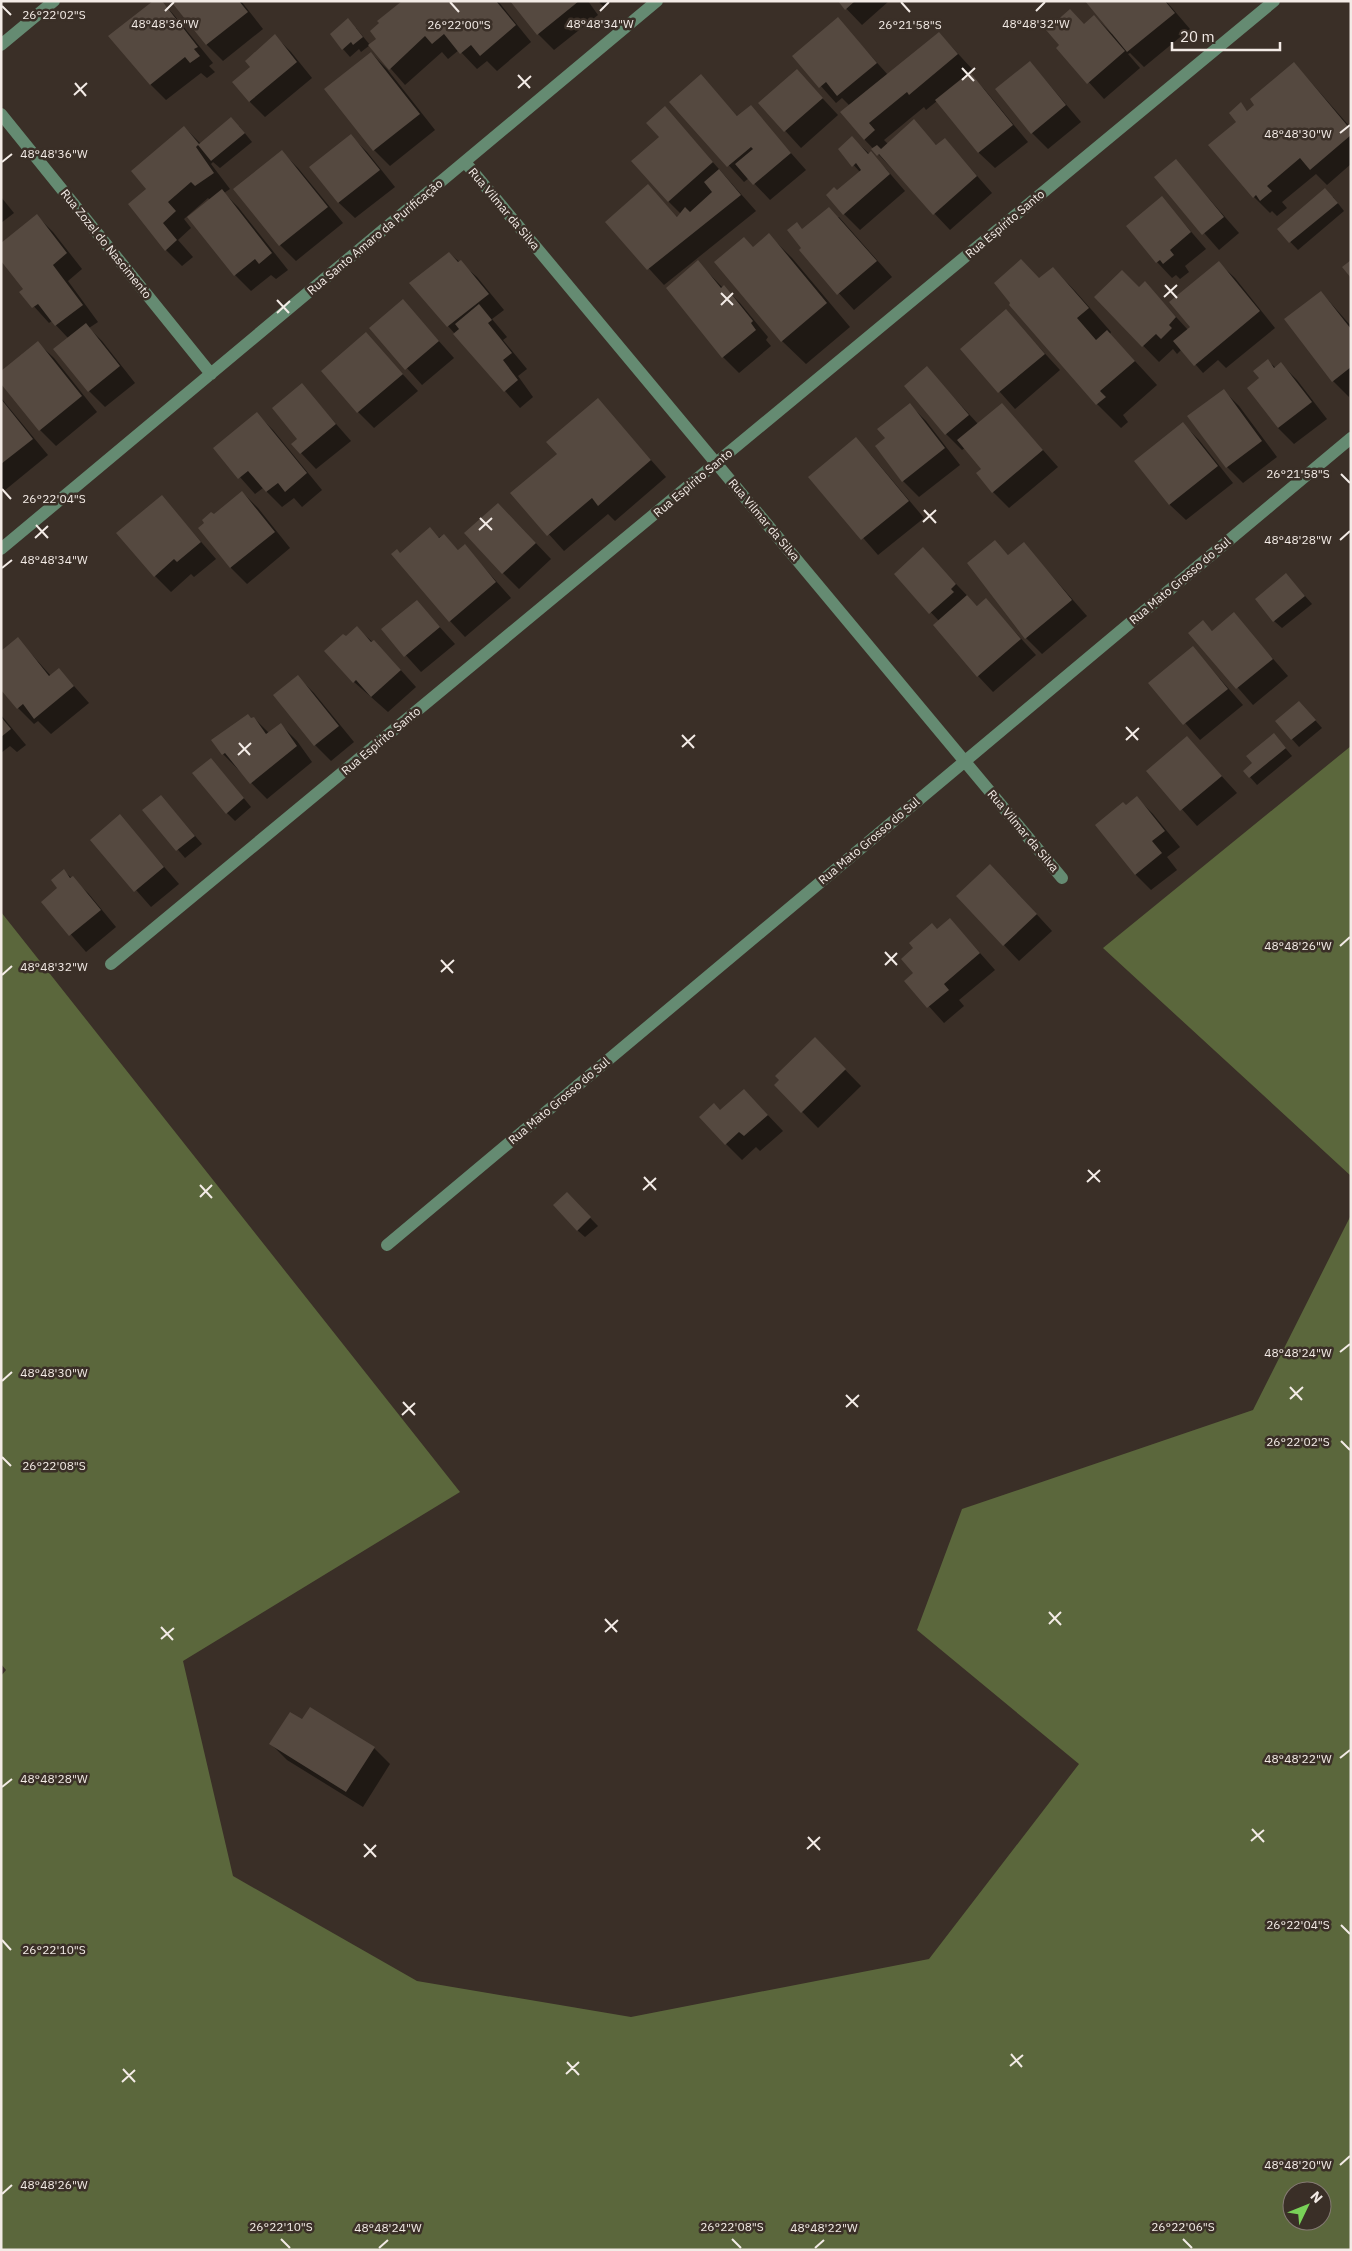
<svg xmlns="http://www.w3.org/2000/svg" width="1352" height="2251" font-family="'IBM Plex Sans',sans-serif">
<rect width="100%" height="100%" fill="#3a2f27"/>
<path fill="#5b673c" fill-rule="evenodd" d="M 1351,746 L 1351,1176 L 1103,948 Z
M 1,912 L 460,1492 L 183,1661 L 233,1876 L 417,1981 L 631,2017 L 929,1959 L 1079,1764 L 917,1630 L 962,1509 L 1253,1410 L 1351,1215 L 1351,2250 L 1,2250 L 1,1676 L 6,1670 L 1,1664 ZM 1292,2191 L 1322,2191 L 1322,2221 L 1292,2221 Z"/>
<path fill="#0007" d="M 161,1 L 174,15 L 213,63 L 209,66 L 215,72 L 207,78 L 201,73 L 166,100 L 150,84 Z
M 178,1 L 241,1 L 263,29 L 223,61 L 207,45 L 175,4 Z
M 457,1 L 498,1 L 531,42 L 497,71 L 487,61 L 477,69 L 459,50 L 448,59 L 442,52 L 405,85 L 370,45 L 361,52 L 359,49 L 350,57 L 343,49 L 356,28 L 370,45 Z
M 512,1 L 588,1 L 598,15 L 554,50 L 538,34 Z
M 598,1 L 612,1 L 604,7 Z
M 839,1 L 889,1 L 862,25 Z
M 1087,1 L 1166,1 L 1190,29 L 1144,67 L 1130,53 L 1128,54 L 1140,68 L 1104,99 L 1058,48 L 1094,16 L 1112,34 L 1113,33 Z
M 838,19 L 888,75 L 939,33 L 973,70 L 969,73 L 985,90 L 1028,142 L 995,168 L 979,153 L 937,101 L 926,110 L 924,107 L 884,140 L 888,144 L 914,121 L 937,146 L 945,139 L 992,193 L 950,230 L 864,139 L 850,106 L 842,98 L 836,103 L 794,56 Z
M 275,36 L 291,52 L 312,78 L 265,117 L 250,102 L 251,67 Z
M 371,53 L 387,69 L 435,130 L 390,166 L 374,150 Z
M 1030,62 L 1081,122 L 1048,149 L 1032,133 Z
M 1294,63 L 1351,128 L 1351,164 L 1327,185 L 1316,174 L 1282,202 L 1287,208 L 1277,216 L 1272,211 L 1270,213 L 1254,197 L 1237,122 L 1241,104 L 1248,112 Z
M 797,71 L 838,115 L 801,148 L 760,103 Z
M 701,76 L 738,117 L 750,107 L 806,170 L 770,200 L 749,178 L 744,182 L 671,102 Z
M 665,108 L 756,211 L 664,285 L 606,222 L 648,185 L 678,218 L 681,214 L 668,201 L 661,137 Z
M 239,126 L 252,142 L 220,168 L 213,162 L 211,164 L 230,189 L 224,193 L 238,207 L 288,270 L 276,279 L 271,275 L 251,291 L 235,275 L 188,217 L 210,200 L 208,198 L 184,219 L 191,228 L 178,240 L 193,257 L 182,266 L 166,250 L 129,204 L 147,189 L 184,127 L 201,144 Z
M 351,136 L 367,152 L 395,187 L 355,218 L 339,203 L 311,167 Z
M 852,138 L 886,169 L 905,191 L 860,230 L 844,214 L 837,192 L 860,172 L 839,149 Z
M 282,152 L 298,168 L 343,223 L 296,261 L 280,245 Z
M 1176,161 L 1239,233 L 1219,250 L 1156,178 Z
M 1,197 L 14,213 L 1,223 Z
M 1333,197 L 1344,211 L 1298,250 L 1278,229 Z
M 1162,198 L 1206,249 L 1185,266 L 1189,272 L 1180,279 L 1176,275 L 1172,278 L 1157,262 Z
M 37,216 L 53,232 L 82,269 L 68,281 L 98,322 L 89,328 L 102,341 L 135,383 L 105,407 L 89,391 L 68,338 L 52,321 L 49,323 L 21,292 L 25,289 Z
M 839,217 L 892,277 L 854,310 L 800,250 L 803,249 L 803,230 Z
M 769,235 L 792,258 L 850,327 L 806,364 L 782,341 L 753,248 Z
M 449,253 L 477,277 L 504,310 L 492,319 L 507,337 L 503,340 L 527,369 L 518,376 L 533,397 L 520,408 L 448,326 Z
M 698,262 L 723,288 L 724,287 L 740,303 L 768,337 L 766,340 L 771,346 L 739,373 L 723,357 Z
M 1219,263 L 1235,278 L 1275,328 L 1226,368 L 1218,360 L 1203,373 L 1182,349 L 1177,354 L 1173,349 L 1159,362 L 1096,297 L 1139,288 L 1145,283 L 1188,330 L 1191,327 Z
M 1053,268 L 1076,292 L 1111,332 L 1110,334 L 1157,385 L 1123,415 L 1128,422 L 1121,428 L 1097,404 L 1010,305 Z
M 1321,292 L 1351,326 L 1349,397 L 1333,381 Z
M 403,301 L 454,358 L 422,385 L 371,328 Z
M 1006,311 L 1060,370 L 1015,409 L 962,349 Z
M 366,334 L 418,391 L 374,428 L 358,412 Z
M 38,343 L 54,358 L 97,412 L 56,446 L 40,430 Z
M 1268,361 L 1276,368 L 1281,364 L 1297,380 L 1327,419 L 1294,444 L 1278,428 L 1261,378 Z
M 927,368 L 978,424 L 1002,404 L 1058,467 L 1009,508 L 993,492 L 983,469 L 965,448 L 962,450 L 946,434 L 906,386 Z
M 302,385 L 351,441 L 316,469 L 301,453 L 299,440 Z
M 1223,390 L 1239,406 L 1277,457 L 1243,483 L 1227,467 Z
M 1,398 L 48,455 L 4,491 L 1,488 Z
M 598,400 L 666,477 L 615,521 L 608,514 L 564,551 L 512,493 L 558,454 Z
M 910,405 L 926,421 L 960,465 L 919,497 L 903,481 L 876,447 L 887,438 Z
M 257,414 L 273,430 L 322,490 L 302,507 L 294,498 L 282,507 L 263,488 L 255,494 L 215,449 Z
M 1183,424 L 1199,440 L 1233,483 L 1186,520 L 1170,505 L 1136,461 Z
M 855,439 L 871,455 L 924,518 L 878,555 L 810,477 Z
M 242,492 L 258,508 L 290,548 L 247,584 L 231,568 L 200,529 Z
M 162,497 L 216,559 L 194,577 L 191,574 L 171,592 L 155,576 Z
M 514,520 L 551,559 L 519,589 L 503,573 Z
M 444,535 L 459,551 L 464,545 L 511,598 L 465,637 L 450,621 L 400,554 Z
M 995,542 L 1009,556 L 1024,544 L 1087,616 L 1042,654 L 1026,638 Z
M 938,565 L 978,607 L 986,600 L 1036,655 L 993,692 L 978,676 L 939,621 L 895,574 Z
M 1286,574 L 1312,604 L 1282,628 L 1274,621 Z
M 417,602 L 455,644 L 421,672 L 383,630 Z
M 1234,614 L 1288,676 L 1253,705 L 1190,633 L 1203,622 L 1213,632 Z
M 357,628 L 389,657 L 416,687 L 388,712 L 354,682 L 346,638 Z
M 18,639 L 51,676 L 59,669 L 89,703 L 51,734 L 38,721 L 34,724 L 18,708 Z
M 1193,648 L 1243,705 L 1200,740 L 1150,683 Z
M 298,677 L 314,693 L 354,742 L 331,761 L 315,745 L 275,695 Z
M 1307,711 L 1322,728 L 1299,747 L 1292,739 Z
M 1,715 L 26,745 L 17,752 L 10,746 L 1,753 Z
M 254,718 L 269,733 L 281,725 L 297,741 L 312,762 L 267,799 L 223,754 Z
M 1187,738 L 1237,793 L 1197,826 L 1148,771 Z
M 1281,743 L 1292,756 L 1257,785 L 1250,777 Z
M 218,767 L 251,807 L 235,821 L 227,813 Z
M 161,796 L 202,844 L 185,858 L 144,810 Z
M 1137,798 L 1153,814 L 1180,847 L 1167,857 L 1177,870 L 1151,890 L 1135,874 L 1126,807 Z
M 120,816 L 179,884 L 151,907 L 92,840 Z
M 64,871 L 88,893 L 116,927 L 86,952 L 43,902 L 59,888 Z
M 1006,881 L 1052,931 L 1019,961 L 1004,945 Z
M 950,919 L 995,970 L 959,1000 L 964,1006 L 944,1023 L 906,981 L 915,973 L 938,930 Z
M 815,1039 L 861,1086 L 818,1128 L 776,1085 Z
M 744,1090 L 783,1131 L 760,1151 L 756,1147 L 742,1160 L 726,1144 Z
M 567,1194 L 598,1226 L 585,1237 L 577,1230 Z
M 302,1721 L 374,1748 L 390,1764 L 363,1807 L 287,1760 L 271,1744 Z"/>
<path fill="#554940" d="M 153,1 L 162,1 L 198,47 L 194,49 L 200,56 L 190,63 L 185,57 L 150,85 L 108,36 Z
M 176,1 L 239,1 L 248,12 L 206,45 L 173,4 Z
M 402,1 L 496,1 L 516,25 L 480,56 L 471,45 L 460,54 L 444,34 L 432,44 L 425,36 L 389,70 L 368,45 L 376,39 L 370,31 L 379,23 L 377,21 Z
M 510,1 L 579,1 L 537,35 Z
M 838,1 L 855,1 L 845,10 Z
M 1085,1 L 1165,1 L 1175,13 L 1127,52 Z
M 1070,9 L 1084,24 L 1094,15 L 1125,51 L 1087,84 L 1056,48 L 1059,45 L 1046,30 Z
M 838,17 L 877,63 L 837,96 L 826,82 L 819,88 L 792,56 Z
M 348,18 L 363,37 L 353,45 L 351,42 L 342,50 L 330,34 Z
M 939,32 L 958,54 L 909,95 L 907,92 L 869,123 L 875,130 L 864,140 L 840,112 Z
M 275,34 L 297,62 L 249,102 L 232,82 L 250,67 L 245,61 Z
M 371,52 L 420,114 L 373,151 L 324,89 Z
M 1030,61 L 1066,105 L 1031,134 L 995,89 Z
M 1294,62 L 1351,130 L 1351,135 L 1310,170 L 1300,158 L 1267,186 L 1272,191 L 1260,201 L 1256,195 L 1253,198 L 1208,145 L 1236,122 L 1229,113 L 1241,102 L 1247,111 L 1254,105 L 1250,99 Z
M 797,69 L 823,98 L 784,132 L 758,103 Z
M 970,72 L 1013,125 L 978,153 L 935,100 Z
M 701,74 L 737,116 L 751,105 L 791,153 L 753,185 L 735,164 L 753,149 L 751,147 L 727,167 L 669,102 Z
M 665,106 L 713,162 L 668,202 L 631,161 L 659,137 L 646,123 Z
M 231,117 L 245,133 L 211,161 L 198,145 L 196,147 L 214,173 L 195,186 L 191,182 L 168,202 L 176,211 L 163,223 L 177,240 L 165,251 L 128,204 L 146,189 L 131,171 L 184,126 L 199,144 Z
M 914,119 L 936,145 L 945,138 L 977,176 L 933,215 L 879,154 L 877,156 L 871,149 L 877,145 L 881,149 Z
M 351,134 L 380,170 L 338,203 L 309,167 Z
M 852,136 L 868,154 L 871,151 L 890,174 L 843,215 L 826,195 L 834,187 L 837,190 L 861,170 L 856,163 L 852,167 L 838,149 Z
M 282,150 L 328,207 L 279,246 L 233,189 Z
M 1176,159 L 1224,217 L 1202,235 L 1154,177 Z
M 719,169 L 741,195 L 647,270 L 605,222 L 648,184 L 677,217 L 685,207 L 690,212 L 712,192 L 704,182 Z
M 1325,188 L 1338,203 L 1289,243 L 1277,229 Z
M 222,189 L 272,253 L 259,264 L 255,259 L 234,276 L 187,217 Z
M 1162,196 L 1191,232 L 1170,250 L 1174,255 L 1163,264 L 1160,260 L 1156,263 L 1126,226 Z
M 829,207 L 877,261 L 837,295 L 799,250 L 801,248 L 787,230 L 797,222 L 802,229 Z
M 37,214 L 67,253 L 53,265 L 83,305 L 55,326 L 38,304 L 32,308 L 19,292 L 23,289 L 1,261 L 1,243 Z
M 769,233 L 827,303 L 781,342 L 714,262 L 744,237 L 753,247 Z
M 449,252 L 458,262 L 461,260 L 489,294 L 447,327 L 409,283 Z
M 1021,259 L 1039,278 L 1053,267 L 1089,308 L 1077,318 L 1096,340 L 1107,330 L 1135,361 L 1100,391 L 1106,397 L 1096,405 L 1009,305 L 1010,303 L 994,283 Z
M 698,260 L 721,288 L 724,285 L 753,321 L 751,323 L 756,330 L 722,358 L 666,288 Z
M 1351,260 L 1351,278 L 1342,267 Z
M 1219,261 L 1260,311 L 1194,366 L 1173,341 L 1190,327 L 1169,302 Z
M 1122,270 L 1139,287 L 1145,281 L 1176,317 L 1169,325 L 1172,328 L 1161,339 L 1156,334 L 1142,347 L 1094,297 Z
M 1321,291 L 1351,329 L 1351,367 L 1332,382 L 1284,319 Z
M 403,299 L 439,341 L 405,370 L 369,328 Z
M 479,304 L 492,320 L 488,323 L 512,353 L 503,360 L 518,380 L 504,392 L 453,334 L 459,329 L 455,324 Z
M 1006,309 L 1045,354 L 998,393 L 960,349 Z
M 86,323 L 120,366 L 88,392 L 53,349 Z
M 366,332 L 403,374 L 357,413 L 321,371 Z
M 38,341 L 82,396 L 39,431 L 1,384 L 1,371 Z
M 1268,359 L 1274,368 L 1281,362 L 1312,402 L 1278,428 L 1247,388 L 1259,378 L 1253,371 Z
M 927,366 L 969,415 L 945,435 L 904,386 Z
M 302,383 L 336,424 L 300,454 L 291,444 L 297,439 L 272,408 Z
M 1224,389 L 1262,441 L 1226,468 L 1187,416 Z
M 598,398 L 651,460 L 598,506 L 592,498 L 547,536 L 510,493 L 557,454 L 546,442 Z
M 1,399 L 33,439 L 1,464 Z
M 910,403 L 945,448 L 902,482 L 875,446 L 885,438 L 877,429 Z
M 1002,403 L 1043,450 L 992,493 L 976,473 L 981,469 L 957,440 Z
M 257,412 L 307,473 L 285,492 L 278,483 L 266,492 L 248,471 L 238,479 L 213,448 Z
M 1183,422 L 1218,466 L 1169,505 L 1134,461 Z
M 856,437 L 909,501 L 861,540 L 808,477 Z
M 242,491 L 275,532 L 230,568 L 198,528 L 204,523 L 202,520 L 211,512 L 214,514 Z
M 162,495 L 201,542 L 177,562 L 174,559 L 154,577 L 116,533 Z
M 498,503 L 536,543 L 502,574 L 464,533 Z
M 430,527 L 439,538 L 444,534 L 458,550 L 465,544 L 496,582 L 449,622 L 391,554 L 397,549 L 400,553 Z
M 995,540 L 1008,555 L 1024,542 L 1072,600 L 1025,639 L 967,563 Z
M 923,547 L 956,584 L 951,589 L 954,592 L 929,614 L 894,574 Z
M 1286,573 L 1305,596 L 1273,622 L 1255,599 Z
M 967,595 L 977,606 L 986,598 L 1021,639 L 977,677 L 933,625 Z
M 417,600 L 440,627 L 404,657 L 381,629 Z
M 1234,612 L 1273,659 L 1236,689 L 1188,633 L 1203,620 L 1212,631 Z
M 357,626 L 371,642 L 374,640 L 401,670 L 371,697 L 356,680 L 353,683 L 324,651 L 343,634 L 346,636 Z
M 18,637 L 49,676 L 59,668 L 74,686 L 34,719 L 23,704 L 17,709 L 1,690 L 1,651 Z
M 1193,646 L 1228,689 L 1183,725 L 1148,683 Z
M 298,675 L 339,726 L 314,746 L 273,695 Z
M 1299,701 L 1316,720 L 1291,740 L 1275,721 Z
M 248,714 L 251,718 L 254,717 L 266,734 L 281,723 L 297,746 L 250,784 L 225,753 L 222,755 L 211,740 Z
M 1,717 L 11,729 L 1,737 Z
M 1274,733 L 1286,748 L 1249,778 L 1243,771 L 1252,763 L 1246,756 Z
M 1187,736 L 1222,776 L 1180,811 L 1146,771 Z
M 211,758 L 244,798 L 226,814 L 192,773 Z
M 161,795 L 195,836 L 176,851 L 142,810 Z
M 1137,796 L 1165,831 L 1152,841 L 1162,853 L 1135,875 L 1095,825 L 1123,802 L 1126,805 Z
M 120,814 L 164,867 L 134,892 L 90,840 Z
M 990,864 L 1037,914 L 1003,946 L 956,896 Z
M 64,869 L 70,878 L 73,876 L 101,910 L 69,936 L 41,902 L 57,888 L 51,880 Z
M 950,918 L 980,953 L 944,984 L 949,990 L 927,1008 L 904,981 L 913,973 L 901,959 L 913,948 L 909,943 L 932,923 L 937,929 Z
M 815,1037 L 846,1069 L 801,1113 L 774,1085 L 779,1080 L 775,1076 Z
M 744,1089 L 768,1115 L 744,1136 L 739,1132 L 725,1145 L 699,1117 L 714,1103 L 720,1110 Z
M 567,1192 L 591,1217 L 577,1231 L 553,1205 Z
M 310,1707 L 375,1747 L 346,1792 L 269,1744 L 290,1712 L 302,1719 Z"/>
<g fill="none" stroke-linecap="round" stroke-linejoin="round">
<path stroke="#658b72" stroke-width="12" d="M 1,45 L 54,1
M 1,114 L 211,374
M 465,162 L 1062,878
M 1,549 L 657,1
M 111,964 L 1274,1
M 387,1245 L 1351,438"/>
</g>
<path fill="none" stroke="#f3ebe6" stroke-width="2" d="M 450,2 L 459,12M 901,2 L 910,12M 2,6 L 11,15M 165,11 L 174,2M 600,11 L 609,2M 1036,11 L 1045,2M 962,68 L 974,81M 518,75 L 530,88M 962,80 L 975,68M 75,83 L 86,96M 518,88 L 531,76M 74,95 L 87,83M 1340,133 L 1350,125M 2,162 L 12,154M 1165,285 L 1177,298M 721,293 L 733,305M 1164,297 L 1177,285M 277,300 L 289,313M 721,305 L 733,293M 277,313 L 290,301M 1341,474 L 1350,483M 2,489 L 11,499M 924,510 L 936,523M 480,518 L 492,530M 923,522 L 936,510M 36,525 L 48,538M 479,530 L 492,518M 35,538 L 48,526M 1340,540 L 1350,531M 2,568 L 12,560M 1126,727 L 1138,740M 682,735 L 694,748M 1126,740 L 1139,728M 239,743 L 250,755M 682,747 L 695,735M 238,755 L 251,743M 1340,946 L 1350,937M 885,952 L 897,965M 441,960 L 453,973M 885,965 L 897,953M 441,972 L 454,960M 2,975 L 12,966M 1088,1170 L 1100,1182M 644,1177 L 656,1190M 1087,1182 L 1100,1170M 200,1185 L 212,1198M 643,1190 L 656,1178M 200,1197 L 212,1185M 1340,1352 L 1350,1344M 2,1381 L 12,1372M 1290,1387 L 1302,1400M 846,1395 L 858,1407M 1290,1399 L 1303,1387M 403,1402 L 415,1415M 846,1407 L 859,1395M 402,1415 L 415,1403M 1341,1441 L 1350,1450M 2,1457 L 11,1466M 1049,1612 L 1061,1625M 605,1619 L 617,1632M 1049,1624 L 1061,1612M 161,1627 L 173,1640M 605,1632 L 618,1620M 161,1639 L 174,1628M 1340,1758 L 1350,1750M 2,1787 L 12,1779M 1252,1829 L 1264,1842M 808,1837 L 820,1850M 1251,1841 L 1264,1830M 364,1844 L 376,1857M 807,1849 L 820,1837M 364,1857 L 376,1845M 1341,1925 L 1350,1934M 2,1940 L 11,1950M 1011,2054 L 1022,2067M 567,2062 L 579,2075M 1010,2066 L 1023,2055M 123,2069 L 135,2082M 566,2074 L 579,2062M 122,2082 L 135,2070M 1340,2165 L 1350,2156M 2,2194 L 12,2185M 281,2239 L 290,2248M 732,2239 L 741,2248M 1183,2239 L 1192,2248M 379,2248 L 388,2240M 815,2248 L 824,2240"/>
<g text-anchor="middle" stroke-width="5" stroke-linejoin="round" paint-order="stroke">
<g font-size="12" fill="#f3ebe6" stroke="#3a2f27">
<text transform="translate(504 209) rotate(50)" y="4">Rua Vilmar da Silva</text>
<text transform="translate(1005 224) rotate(-40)" y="4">Rua Espírito Santo</text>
<text transform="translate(375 237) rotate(-40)" y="4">Rua Santo Amaro da Purificação</text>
<text transform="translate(106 244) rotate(51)" y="4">Rua Zozel do Nascimento</text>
<text transform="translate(693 483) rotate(-40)" y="4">Rua Espírito Santo</text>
<text transform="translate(764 520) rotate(50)" y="4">Rua Vilmar da Silva</text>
<text transform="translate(1180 581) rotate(-40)" y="4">Rua Mato Grosso do Sul</text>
<text transform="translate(381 741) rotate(-40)" y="4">Rua Espírito Santo</text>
<text transform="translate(1023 831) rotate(50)" y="4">Rua Vilmar da Silva</text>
<text transform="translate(869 841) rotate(-40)" y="4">Rua Mato Grosso do Sul</text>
<text transform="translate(559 1101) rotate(-40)" y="4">Rua Mato Grosso do Sul</text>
</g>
</g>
<g font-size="12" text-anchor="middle" fill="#f3ebe6" stroke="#3a2f27" stroke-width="5" stroke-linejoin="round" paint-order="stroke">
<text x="54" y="19">26°22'02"S</text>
<text x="600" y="28">48°48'34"W</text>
<text x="165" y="28">48°48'36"W</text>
<text x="1036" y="28">48°48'32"W</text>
<text x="459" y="29">26°22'00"S</text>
<text x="910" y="29">26°21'58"S</text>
<text x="1298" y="138">48°48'30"W</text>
<text x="54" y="158">48°48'36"W</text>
<text x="1298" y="478">26°21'58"S</text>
<text x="54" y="503">26°22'04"S</text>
<text x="1298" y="544">48°48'28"W</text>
<text x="54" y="564">48°48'34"W</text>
<text x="1298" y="950">48°48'26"W</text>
<text x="54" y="971">48°48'32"W</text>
<text x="1298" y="1357">48°48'24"W</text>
<text x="54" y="1377">48°48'30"W</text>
<text x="1298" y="1446">26°22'02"S</text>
<text x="54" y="1470">26°22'08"S</text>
<text x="1298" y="1763">48°48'22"W</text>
<text x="54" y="1783">48°48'28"W</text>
<text x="1298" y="1929">26°22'04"S</text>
<text x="54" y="1954">26°22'10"S</text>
<text x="1298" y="2169">48°48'20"W</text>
<text x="54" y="2189">48°48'26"W</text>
<text x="281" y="2231">26°22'10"S</text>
<text x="732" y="2231">26°22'08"S</text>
<text x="1183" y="2231">26°22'06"S</text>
<text x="388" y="2232">48°48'24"W</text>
<text x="824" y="2232">48°48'22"W</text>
</g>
<rect width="1352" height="2251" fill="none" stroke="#f3ebe6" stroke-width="5"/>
<g transform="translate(1307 2206) rotate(47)"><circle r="24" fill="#3a2f27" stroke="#847a73"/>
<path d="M0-4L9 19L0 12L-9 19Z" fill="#79d158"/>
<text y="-8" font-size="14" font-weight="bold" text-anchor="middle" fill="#f3ebe6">N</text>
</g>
<path d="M1172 42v8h108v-8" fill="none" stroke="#f3ebe6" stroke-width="2.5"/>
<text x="1180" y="42" font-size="15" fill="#f3ebe6" stroke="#3a2f27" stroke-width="4" paint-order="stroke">20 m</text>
</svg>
